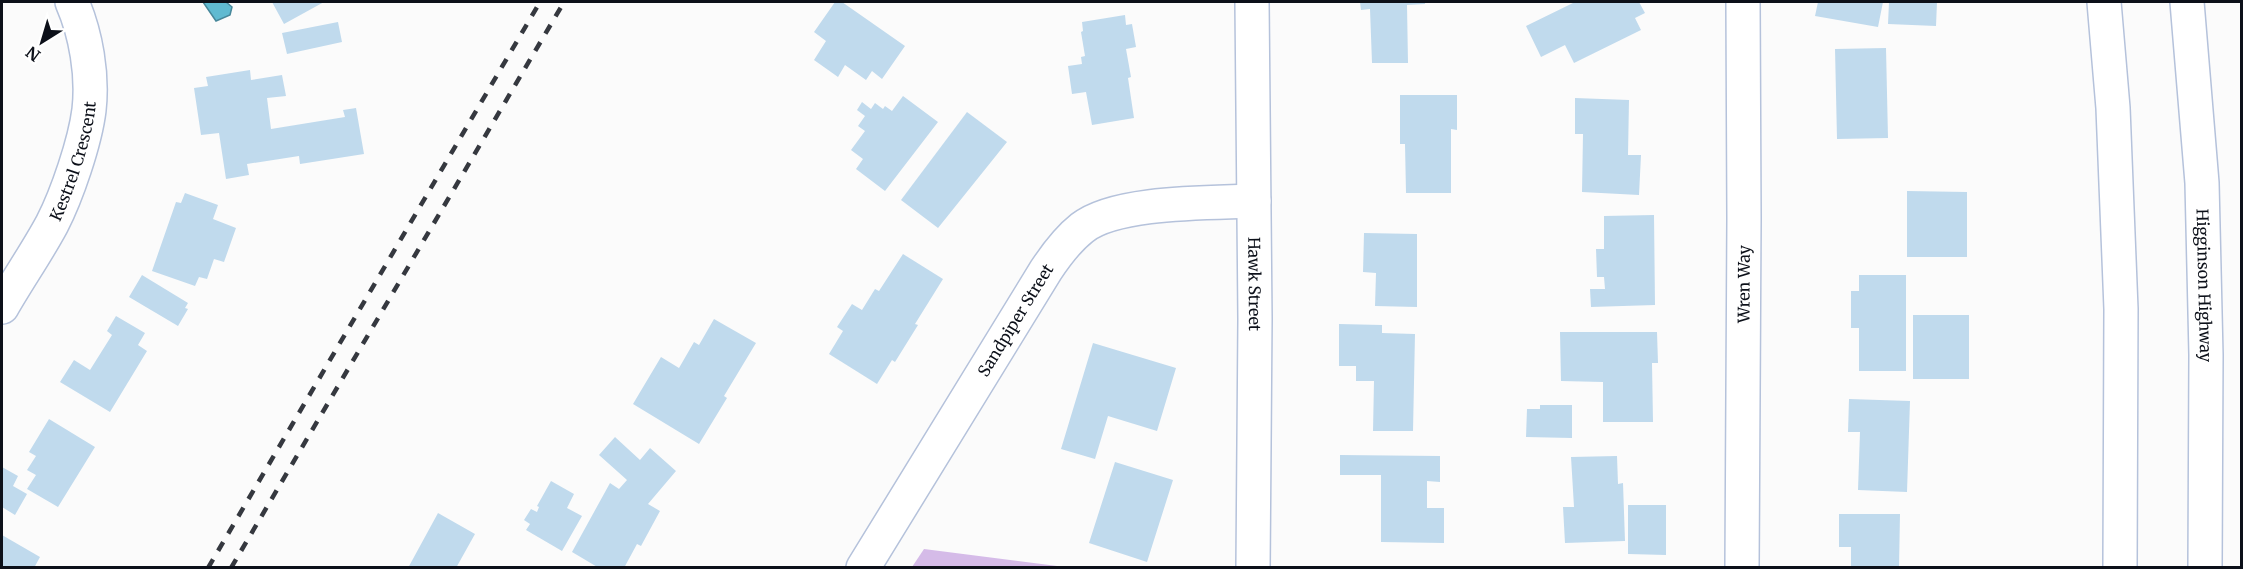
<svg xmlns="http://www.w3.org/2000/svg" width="2243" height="569" font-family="Merriweather,serif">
<rect width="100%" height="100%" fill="#fbfbfb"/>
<path fill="#d5bbe8" d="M 924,549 L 1065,567 L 912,567 Z"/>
<path fill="#60bad1" stroke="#47879a" stroke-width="1.5" d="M 203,2 L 226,2 L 232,7 L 230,15 L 216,21 Z"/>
<path fill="#c0daed" d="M 272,2 L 324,2 L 284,24 Z
M 835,2 L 842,2 L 905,46 L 882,79 L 872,71 L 866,80 L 845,65 L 838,77 L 814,60 L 826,41 L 814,32 Z
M 1360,2 L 1425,2 L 1425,4 L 1407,5 L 1408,63 L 1372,63 L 1370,9 L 1361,10 Z
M 1575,2 L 1639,2 L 1645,13 L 1635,18 L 1641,30 L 1574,63 L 1565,45 L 1541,57 L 1526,26 Z
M 1818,2 L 1883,2 L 1878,27 L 1815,16 Z
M 1889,2 L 1937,2 L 1936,26 L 1888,24 Z
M 1125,15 L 1126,25 L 1132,24 L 1136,47 L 1126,49 L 1131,77 L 1128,78 L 1134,118 L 1092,125 L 1086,92 L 1072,94 L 1068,66 L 1082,64 L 1081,57 L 1085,56 L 1081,32 L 1083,31 L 1082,22 Z
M 338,22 L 342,42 L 287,54 L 282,33 Z
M 1886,48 L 1888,138 L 1837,139 L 1835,49 Z
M 250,70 L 251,80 L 282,75 L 286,96 L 267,98 L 271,129 L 345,117 L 343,110 L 356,108 L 364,154 L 300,164 L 299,156 L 247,164 L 249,175 L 226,179 L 219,133 L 201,135 L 194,88 L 208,86 L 206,77 Z
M 1400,95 L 1457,95 L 1457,130 L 1451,129 L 1451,193 L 1406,193 L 1405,144 L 1400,144 Z
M 903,96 L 938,122 L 885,191 L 856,169 L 863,159 L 851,150 L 865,131 L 858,126 L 865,116 L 857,110 L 862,102 L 871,109 L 875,103 L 883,109 L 885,106 L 892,111 Z
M 1575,98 L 1629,100 L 1628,155 L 1641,155 L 1639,195 L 1582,192 L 1583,134 L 1575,134 Z
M 967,112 L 1007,142 L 938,228 L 901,200 Z
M 1907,191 L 1967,192 L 1967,257 L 1907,257 Z
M 185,193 L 218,205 L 213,219 L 236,228 L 224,262 L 214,259 L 207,279 L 199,277 L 195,286 L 152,271 L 176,202 L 181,203 Z
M 1654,215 L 1655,305 L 1591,307 L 1590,289 L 1605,289 L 1604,277 L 1597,277 L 1596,249 L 1604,249 L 1604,216 Z
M 1364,233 L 1417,234 L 1417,307 L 1375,306 L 1376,273 L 1363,272 Z
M 903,254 L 943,279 L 915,324 L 918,325 L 895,362 L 892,360 L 877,384 L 829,354 L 843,331 L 837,327 L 852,304 L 862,310 L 875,289 L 879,291 Z
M 142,275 L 188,303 L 185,308 L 188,309 L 178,326 L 129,297 Z
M 1859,275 L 1906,275 L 1906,371 L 1859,371 L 1859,328 L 1851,328 L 1851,291 L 1859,291 Z
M 1913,315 L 1969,315 L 1969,379 L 1913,379 Z
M 116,316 L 145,333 L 138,345 L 147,351 L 110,412 L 60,382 L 74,360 L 90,370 L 112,335 L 107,331 Z
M 714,319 L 756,343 L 724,396 L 727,398 L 699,444 L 633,404 L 661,357 L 679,368 L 694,342 L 699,345 Z
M 1339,324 L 1382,325 L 1382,333 L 1415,334 L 1413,431 L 1373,431 L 1374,381 L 1356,381 L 1356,366 L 1339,366 Z
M 1560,332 L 1657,332 L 1658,363 L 1652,363 L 1653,422 L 1603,422 L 1603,382 L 1561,381 Z
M 1093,343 L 1176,368 L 1157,431 L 1108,416 L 1095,459 L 1061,449 Z
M 1849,399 L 1910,401 L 1907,492 L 1858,490 L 1860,432 L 1848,432 Z
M 1540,405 L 1572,405 L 1572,438 L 1526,437 L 1527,409 L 1540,409 Z
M 49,419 L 95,447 L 58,507 L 27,489 L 36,475 L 27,470 L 36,456 L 29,452 Z
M 615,437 L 640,460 L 650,448 L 676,471 L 648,504 L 660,511 L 641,546 L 637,544 L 624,568 L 599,568 L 572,552 L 610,483 L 619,489 L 627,480 L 599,455 Z
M 1340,455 L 1440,456 L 1440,482 L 1427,481 L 1427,508 L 1444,508 L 1444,543 L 1381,542 L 1381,475 L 1340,475 Z
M 1617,456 L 1618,484 L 1623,483 L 1625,541 L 1565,543 L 1563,507 L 1574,507 L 1571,457 Z
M 1115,462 L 1173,480 L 1147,562 L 1089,543 Z
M 2,467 L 18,476 L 13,486 L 27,494 L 15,515 L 2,507 Z
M 551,481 L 574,494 L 567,508 L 582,516 L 562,551 L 526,530 L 530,524 L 524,520 L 531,509 L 537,512 L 539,507 L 537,506 Z
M 1628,505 L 1666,505 L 1666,555 L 1628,554 Z
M 438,513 L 475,534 L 456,568 L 408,568 Z
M 1839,514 L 1900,514 L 1899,568 L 1851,568 L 1851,547 L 1839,547 Z
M 2,535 L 40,557 L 34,568 L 2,568 Z"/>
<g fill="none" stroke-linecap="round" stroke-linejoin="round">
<defs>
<g id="street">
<path id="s1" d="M 1252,2 L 1255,319 L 1253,568"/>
<path id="s2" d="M 2,307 C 18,279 37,252 52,224 C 67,195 85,142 89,110 C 93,75 86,34 72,2"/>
<path id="s3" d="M 863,568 L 1046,270 C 1056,255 1068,239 1082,228 C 1116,201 1210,203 1254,201"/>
<path id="s4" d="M 1742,568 L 1744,219 L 1743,2"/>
</g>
<g id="highway">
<path d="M 2104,2 L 2113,108 L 2121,309 L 2120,568"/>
<path id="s5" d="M 2187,2 L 2202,183 L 2206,355 L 2205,568"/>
</g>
</defs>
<use href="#street" stroke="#b5c2db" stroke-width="36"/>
<use href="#highway" stroke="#b5c2db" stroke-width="36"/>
<use href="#street" stroke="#fff" stroke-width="33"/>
<use href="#highway" stroke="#fff" stroke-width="33"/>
<path stroke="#35383f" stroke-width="4.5" stroke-dasharray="10 10" stroke-linecap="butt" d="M 208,568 L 540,2
M 231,568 L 564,2"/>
</g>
<g text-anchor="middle" stroke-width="6" stroke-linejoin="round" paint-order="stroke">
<g font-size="16" fill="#0c1019" stroke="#fff">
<text dy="6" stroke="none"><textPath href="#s2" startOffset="164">Kestrel Crescent</textPath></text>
<text dy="6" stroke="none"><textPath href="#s1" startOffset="282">Hawk Street</textPath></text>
<text dy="6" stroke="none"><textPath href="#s4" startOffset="284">Wren Way</textPath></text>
<text dy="6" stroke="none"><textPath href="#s5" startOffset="284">Higginson Highway</textPath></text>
<text dy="6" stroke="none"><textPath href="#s3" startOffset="291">Sandpiper Street</textPath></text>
</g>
</g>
<rect width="2243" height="569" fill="none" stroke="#0c1019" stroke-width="6"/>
<g transform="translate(42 42) rotate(217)" stroke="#ffffff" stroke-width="4.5" paint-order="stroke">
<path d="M0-4.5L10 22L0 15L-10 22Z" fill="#0c1019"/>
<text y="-9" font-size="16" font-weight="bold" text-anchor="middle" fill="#0c1019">N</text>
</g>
</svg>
